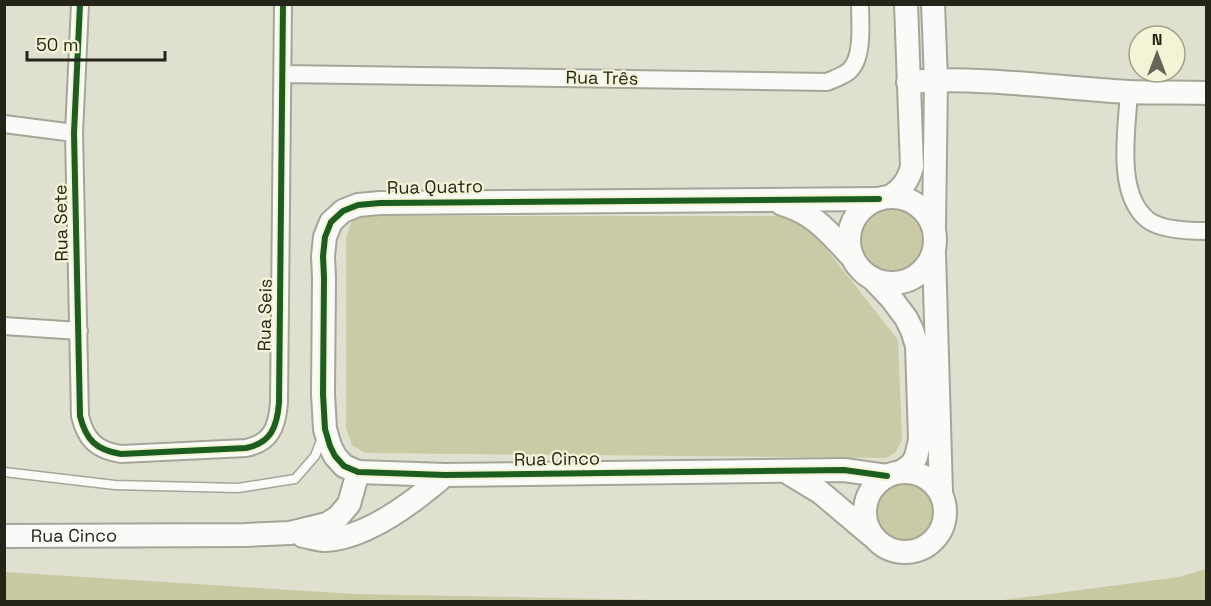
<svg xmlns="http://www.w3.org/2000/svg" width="1211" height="606" font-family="'Space Grotesk',sans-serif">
<rect width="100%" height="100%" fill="#dfe0cf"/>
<path fill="#cacba6" d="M858 239a34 34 0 1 1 68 0a34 34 0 1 1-68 0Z
M 367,216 L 782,216 L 806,223 L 898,340 L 902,440 L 896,452 L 886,458 L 365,453 L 352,445 L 346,428 L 346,238 L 352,220 Z
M873 511a31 31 0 1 1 62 0a31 31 0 1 1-62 0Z"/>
<path fill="#c8c8a1" d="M 1206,569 L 1206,601 L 996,601 L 1179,577 Z
M 4,572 L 354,594 L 709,601 L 5,602 Z"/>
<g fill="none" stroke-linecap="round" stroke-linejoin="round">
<defs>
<path id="lane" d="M 4,472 L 115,485 L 238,488 L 295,479 L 315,456 L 322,438"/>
<path id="street" d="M 80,4 L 74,133 L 80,416 C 86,440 96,450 121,454 L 246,448 C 271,443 277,427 279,403 L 283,4
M 283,74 L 827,82 C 834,79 843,76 849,71 C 864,58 860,23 860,4
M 1129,92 C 1127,129 1115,194 1148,220 C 1161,230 1190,231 1206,231
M 4,124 L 74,133
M 4,326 L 79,331"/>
<g id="secondary">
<path d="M 933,4 L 936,80 L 934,226"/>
<path d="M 908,82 C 982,76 1055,88 1128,92 C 1154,93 1181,92 1206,93"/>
<circle cx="892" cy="240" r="43"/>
<path d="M 890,197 C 902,189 908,181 912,167 L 906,4"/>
<path d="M 879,199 L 380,203 L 358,205 L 343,211 L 331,222 L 325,237 L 323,256 L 324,278 L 323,394 L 325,429 L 330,446 L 335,456 L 344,466 L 358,472 L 445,475 L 844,470 L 887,476"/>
<path d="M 782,204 C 816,214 829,233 853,258"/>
<path d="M 934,254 L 941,492"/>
<path d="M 872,278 L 891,298 L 906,318 L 912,330 L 917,346 L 920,440 L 916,457 L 911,465 L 901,472"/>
<path d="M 785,471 L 820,492 L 871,535"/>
<circle cx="905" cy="512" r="40"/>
<path id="s1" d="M 4,536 L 245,535 L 290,533 L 327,524 L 338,517 L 349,504 L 358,472"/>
<path d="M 303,536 C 310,537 319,540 326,540 C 367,538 415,501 445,475"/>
</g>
</defs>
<use href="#lane" stroke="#a5a598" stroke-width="11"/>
<use href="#street" stroke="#a5a598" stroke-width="20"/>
<use href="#secondary" stroke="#a5a598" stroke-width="26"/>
<use href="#lane" stroke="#fafaf8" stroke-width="8"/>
<use href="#street" stroke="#fafaf8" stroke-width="16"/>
<use href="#secondary" stroke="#fafaf8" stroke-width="22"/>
<defs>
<path id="cycleway" d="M 80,4 L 74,133 L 80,416 C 86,440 96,450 121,454 L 246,448 C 271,443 277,427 279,403 L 283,4
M 879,199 L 380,203 L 358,205 L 343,211 L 331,222 L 325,237 L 323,256 L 324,278 L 323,394 L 325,429 L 330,446 L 335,456 L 344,466 L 358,472 L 445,475 L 844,470 L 887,476"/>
</defs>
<use href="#cycleway" stroke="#f3f4d6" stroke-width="10"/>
<use href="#cycleway" stroke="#1b5e20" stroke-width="6"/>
</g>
<g text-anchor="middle" stroke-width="4.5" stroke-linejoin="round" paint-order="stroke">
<g font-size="18" fill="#242419" stroke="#f3f4d6">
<text transform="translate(602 78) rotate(1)" y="6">Rua Três</text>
<text transform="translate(435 187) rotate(-1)" y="6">Rua Quatro</text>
<text transform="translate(61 223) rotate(-91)" y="6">Rua Sete</text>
<text transform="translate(265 315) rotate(-89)" y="6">Rua Seis</text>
<text transform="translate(557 459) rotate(-1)" y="6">Rua Cinco</text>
<text dy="6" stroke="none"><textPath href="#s1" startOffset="70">Rua Cinco</textPath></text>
</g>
</g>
<rect width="1211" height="606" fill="none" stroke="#242419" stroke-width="12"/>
<g transform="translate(1157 54)"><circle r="28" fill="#f3f4d6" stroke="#a0a18a" stroke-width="1.5"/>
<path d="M0-4.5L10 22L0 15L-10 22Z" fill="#656659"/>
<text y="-9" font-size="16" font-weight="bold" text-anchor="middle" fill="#242419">N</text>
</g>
<path d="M27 51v9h138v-9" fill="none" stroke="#242419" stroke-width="3"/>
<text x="36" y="51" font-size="18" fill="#242419" stroke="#f3f4d6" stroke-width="4.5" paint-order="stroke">50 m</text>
</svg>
